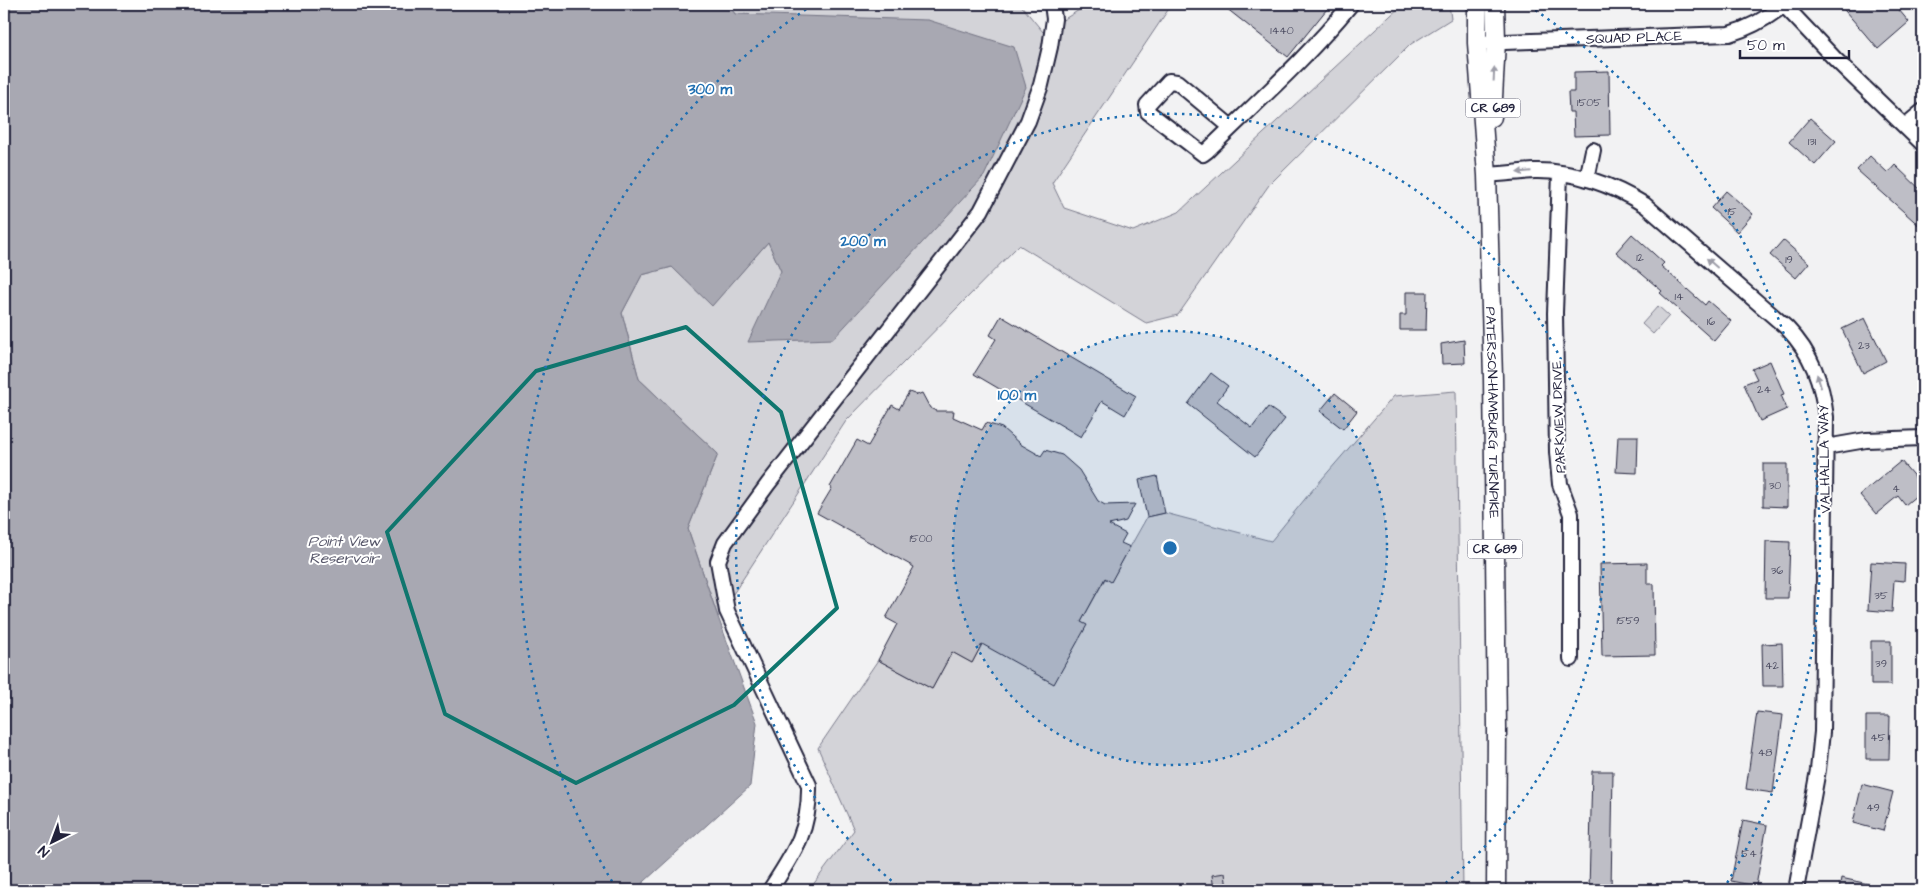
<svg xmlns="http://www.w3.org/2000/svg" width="1927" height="894" font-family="'Architects Daughter',sans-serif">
<rect width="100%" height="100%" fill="#f2f2f3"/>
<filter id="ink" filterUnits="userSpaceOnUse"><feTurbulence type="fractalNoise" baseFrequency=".02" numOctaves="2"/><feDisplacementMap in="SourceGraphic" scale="10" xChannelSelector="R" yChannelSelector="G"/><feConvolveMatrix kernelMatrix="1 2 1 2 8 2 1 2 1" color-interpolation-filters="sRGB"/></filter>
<g filter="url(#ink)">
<path fill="#d3d3d8" stroke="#7a7a8a" d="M 728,4 L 1020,4 L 1043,32 L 1089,4 L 1172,4 L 1052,183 L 1064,208 L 1133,231 L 1179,212 L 1403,4 L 1449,4 L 1451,19 L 1411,44 L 1269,185 L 1178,315 L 1146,323 L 1019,245 L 846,421 L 718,617 L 688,529 L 718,454 L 639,379 L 622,313 L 642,275 L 672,267 L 712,305 L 768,242 L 781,271 L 833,338 L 735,14 Z
M 1658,306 L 1669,316 L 1653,334 L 1642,324 Z
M 1456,391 L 1463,890 L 809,890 L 854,830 L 818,748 L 878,660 L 932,689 L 952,652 L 972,663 L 982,644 L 1081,622 L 1105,579 L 1111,581 L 1147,517 L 1165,513 L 1271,541 L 1309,494 L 1394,396 Z"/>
<path fill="#a8a8b2" stroke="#727282" d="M 4,4 L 728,4 L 735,14 L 928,20 L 1014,47 L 1026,87 L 984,176 L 833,339 L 748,342 L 781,271 L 768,242 L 712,306 L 672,267 L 642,275 L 622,313 L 639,379 L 718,454 L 688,529 L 718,617 L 757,723 L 750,786 L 635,890 L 4,890 Z"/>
<path fill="#bebec6" stroke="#22223b" d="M 1221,4 L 1331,4 L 1288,57 Z
M 1839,4 L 1894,4 L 1909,22 L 1878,49 Z
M 1609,71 L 1610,135 L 1574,136 L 1573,112 L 1569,112 L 1568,92 L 1574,92 L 1574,72 Z
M 1810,118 L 1836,141 L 1815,165 L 1789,142 Z
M 1870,156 L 1888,173 L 1895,165 L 1923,192 L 1923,229 L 1857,170 Z
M 1726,191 L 1753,214 L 1737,232 L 1711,208 Z
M 1632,234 L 1664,263 L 1661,266 L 1705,305 L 1708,301 L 1731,321 L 1714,341 L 1660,293 L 1662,291 L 1616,252 Z
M 1783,240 L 1809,263 L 1796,278 L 1770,255 Z
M 1406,292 L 1427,292 L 1426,330 L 1400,330 L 1400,315 L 1406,315 Z
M 1001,316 L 1136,396 L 1125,415 L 1102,401 L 1081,437 L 974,374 L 996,339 L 990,335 Z
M 1865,318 L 1886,361 L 1863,373 L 1842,329 Z
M 1464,340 L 1465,363 L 1442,364 L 1441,344 Z
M 1770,361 L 1784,394 L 1781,395 L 1787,409 L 1760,421 L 1744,384 L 1757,379 L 1752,369 Z
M 1211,373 L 1228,386 L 1217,401 L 1252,428 L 1268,407 L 1285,419 L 1255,457 L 1188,404 Z
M 909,392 L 917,395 L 922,393 L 930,408 L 936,411 L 954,411 L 953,417 L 982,430 L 986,423 L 1002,428 L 1020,444 L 1041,456 L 1045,450 L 1062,455 L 1079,470 L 1098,501 L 1105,505 L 1135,504 L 1126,521 L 1109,525 L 1126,534 L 1121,543 L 1130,547 L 1111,582 L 1105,578 L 1081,622 L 1087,625 L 1054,684 L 982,644 L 972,663 L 952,652 L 932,689 L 878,660 L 897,624 L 886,618 L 914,567 L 817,513 L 832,488 L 830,487 L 857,440 L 868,446 L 892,405 L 899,409 Z
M 1335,393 L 1357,411 L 1343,429 L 1320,411 Z
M 1618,436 L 1638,436 L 1637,473 L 1616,472 Z
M 1901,461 L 1923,487 L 1923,490 L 1905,505 L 1898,496 L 1876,514 L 1860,495 Z
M 1763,464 L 1787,464 L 1787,507 L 1763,506 Z
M 1157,476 L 1165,513 L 1147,517 L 1139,480 Z
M 1766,541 L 1790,542 L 1788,598 L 1765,598 Z
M 1871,562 L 1905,564 L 1904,581 L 1894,580 L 1892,612 L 1868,610 Z
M 1647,563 L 1647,584 L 1654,584 L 1655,655 L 1602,656 L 1600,564 Z
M 1871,641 L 1891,641 L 1891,685 L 1871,685 Z
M 1782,643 L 1783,686 L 1763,686 L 1762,644 Z
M 1757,712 L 1783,715 L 1773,793 L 1746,789 Z
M 1866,716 L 1890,716 L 1889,759 L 1866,759 Z
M 1592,771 L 1613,771 L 1611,890 L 1589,890 Z
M 1862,784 L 1893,792 L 1883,831 L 1853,823 Z
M 1743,820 L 1767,825 L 1756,886 L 1731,881 Z
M 1225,873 L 1227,890 L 1214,890 L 1212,875 Z
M 1841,878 L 1873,885 L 1872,890 L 1839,890 Z"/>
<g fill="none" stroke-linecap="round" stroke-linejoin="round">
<defs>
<path id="minor" d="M 1783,4 L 1835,59 L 1923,144
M 1477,43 L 1729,34 C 1750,28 1766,19 1784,5
M 1905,126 L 1923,111
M 1231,127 L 1177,82 L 1169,81 L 1147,105 L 1148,112 L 1203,154 L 1207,151 C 1256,103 1308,57 1351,4
M 1560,173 L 1555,313 L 1557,452 L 1560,484 L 1571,514 L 1571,659
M 1487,175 C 1503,174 1519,172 1534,171 C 1572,170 1613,185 1645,205 L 1787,328 C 1812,354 1822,382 1826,417 L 1822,732 L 1818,770 L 1796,890
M 1587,179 L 1593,150
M 1826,447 L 1866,440 L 1923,438
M 770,890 C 794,853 810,831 809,785 L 727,611 L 718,561 L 725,543 L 768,484 L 981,211 L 1028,121 L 1041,85 L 1050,47 L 1054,19 L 1052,4"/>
<g id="major">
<path id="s1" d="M 1477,4 L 1477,43 L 1487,175 L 1493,377 L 1497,728 L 1496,890"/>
<path d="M 1492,117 L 1496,41 L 1495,4"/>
</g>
</defs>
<use href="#minor" stroke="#22223b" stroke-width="18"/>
<use href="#major" stroke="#22223b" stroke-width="21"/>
<use href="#minor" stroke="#fff" stroke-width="14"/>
<use href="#major" stroke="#fff" stroke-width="18"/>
</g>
<defs><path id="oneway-solid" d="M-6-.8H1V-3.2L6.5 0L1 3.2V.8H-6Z" transform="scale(1.25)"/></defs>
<g fill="#9c9ca7">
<use href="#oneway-solid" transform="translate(1494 74) rotate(-87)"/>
<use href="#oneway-solid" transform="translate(1524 172) rotate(175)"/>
<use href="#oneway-solid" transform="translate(1712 263) rotate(-139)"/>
<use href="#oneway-solid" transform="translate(1819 381) rotate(-107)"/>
</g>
</g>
<path fill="none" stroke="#0f766e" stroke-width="4" stroke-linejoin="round" d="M 686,327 L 781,412 L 837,608 L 734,705 L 576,783 L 445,714 L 387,532 L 536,371 Z"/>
<circle cx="1170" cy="548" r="217" fill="#1f6fb2" fill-opacity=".12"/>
<g fill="none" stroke="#1f6fb2" stroke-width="2.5" stroke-dasharray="2.5 5">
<circle cx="1170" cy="548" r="217"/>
<path d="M903 890A434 434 0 1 1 1437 890"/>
<path d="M616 888A650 650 0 0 1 811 6M1529 6A650 650 0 0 1 1724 888"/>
</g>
<g text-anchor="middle" stroke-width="4" stroke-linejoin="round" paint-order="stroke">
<g font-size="11" fill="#49495e">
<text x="1282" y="34">1440</text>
<text x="1589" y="106">1505</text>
<text x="1812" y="145">131</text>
<text x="1732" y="215">15</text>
<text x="1640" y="261">12</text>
<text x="1789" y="263">19</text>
<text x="1679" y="300">14</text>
<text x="1711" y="325">16</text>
<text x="1864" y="349">23</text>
<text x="1764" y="393">24</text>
<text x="1775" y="489">30</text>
<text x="1896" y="492">4</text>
<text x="921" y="542">1500</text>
<text x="1777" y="574">36</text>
<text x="1881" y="599">35</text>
<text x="1628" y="624">1559</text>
<text x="1881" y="667">39</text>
<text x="1772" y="669">42</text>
<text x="1878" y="741">45</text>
<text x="1765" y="756">48</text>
<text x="1873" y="811">49</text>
<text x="1749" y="857">54</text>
</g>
<g fill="#fff" stroke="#646476" stroke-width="1">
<rect x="1465.5" y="98.5" width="55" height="19" rx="4"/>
<rect x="1467.5" y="539.5" width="55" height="19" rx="4"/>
</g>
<g font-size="12" font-weight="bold" fill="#22223b">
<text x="1493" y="112">CR 689</text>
<text x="1495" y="553">CR 689</text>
</g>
<g font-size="14" fill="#22223b" stroke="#fff">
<text transform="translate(1634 37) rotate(-2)" y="5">SQUAD PLACE</text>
<text dy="5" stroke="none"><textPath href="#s1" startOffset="409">PATERSON-HAMBURG TURNPIKE</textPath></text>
<text transform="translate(1558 417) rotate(-92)" y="5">PARKVIEW DRIVE</text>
<text transform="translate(1824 459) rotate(-91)" y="5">VALHALLA WAY</text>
</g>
<g font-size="15" font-style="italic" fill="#58586b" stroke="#fff">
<text x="344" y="546">Point View<tspan x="344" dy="17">Reservoir</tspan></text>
</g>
</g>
<circle cx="1170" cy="548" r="8" fill="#1f6fb2" stroke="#fff" stroke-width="2.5"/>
<g font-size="15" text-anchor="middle" font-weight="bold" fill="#1f6fb2" stroke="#fff" stroke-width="4" stroke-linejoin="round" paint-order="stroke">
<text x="710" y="94">300 m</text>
<text x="863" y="246">200 m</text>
<text x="1017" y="400">100 m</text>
</g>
<rect width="1927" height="894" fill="none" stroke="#fff" stroke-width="20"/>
<rect x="10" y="10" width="1907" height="874" fill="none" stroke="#22223b" stroke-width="2" filter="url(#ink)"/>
<g transform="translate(52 842) rotate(222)" stroke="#ffffff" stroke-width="4" paint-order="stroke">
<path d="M0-4L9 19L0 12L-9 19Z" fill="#22223b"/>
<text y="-8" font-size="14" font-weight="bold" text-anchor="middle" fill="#22223b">N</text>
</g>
<path d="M1740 50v8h109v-8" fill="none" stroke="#22223b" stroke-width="2.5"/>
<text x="1747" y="50" font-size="15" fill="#22223b" stroke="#ffffff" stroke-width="4" paint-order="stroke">50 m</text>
</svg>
